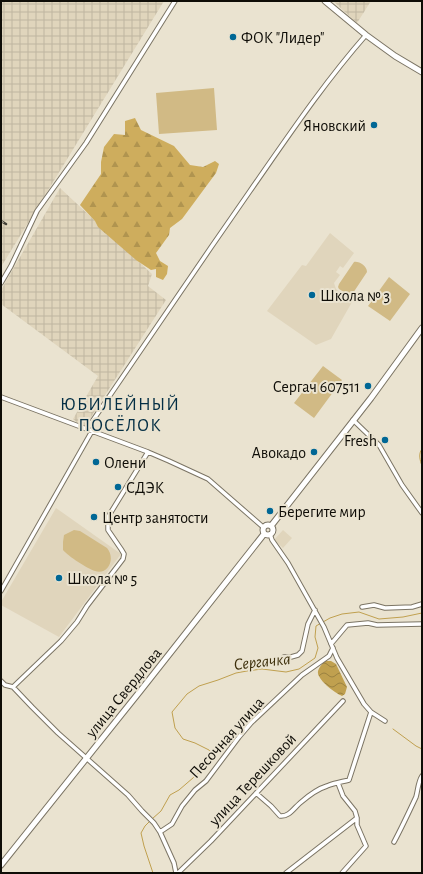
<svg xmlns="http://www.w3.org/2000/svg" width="423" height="874" font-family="'Alegreya Sans',sans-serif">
<defs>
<pattern id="industrial-grid" width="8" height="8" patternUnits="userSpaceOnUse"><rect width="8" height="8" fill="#e0d5bc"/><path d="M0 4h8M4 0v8" fill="none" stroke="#bfb6a0"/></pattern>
<pattern id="forest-firs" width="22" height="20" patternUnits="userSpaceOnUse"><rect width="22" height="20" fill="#cead5d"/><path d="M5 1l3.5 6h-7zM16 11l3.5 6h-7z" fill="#b0944f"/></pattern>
<pattern id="water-waves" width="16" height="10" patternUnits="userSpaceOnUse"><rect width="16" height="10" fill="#c0a04f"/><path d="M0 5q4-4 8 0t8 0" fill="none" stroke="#9a8140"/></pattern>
</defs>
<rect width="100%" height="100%" fill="#eae3d0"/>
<path fill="#e0d5bc" d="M 330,233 L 354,253 L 343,268 L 340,266 L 336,272 L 340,275 L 334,283 L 336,289 L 352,302 L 331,339 L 316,345 L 267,311 L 302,265 L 306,266 Z
M 56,508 L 121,554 L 59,637 L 1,605 L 1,602 Z
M 283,530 L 292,538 L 283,548 L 274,540 Z"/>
<path fill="url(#industrial-grid)" d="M 1,1 L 164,1 L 1,267 Z
M 333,1 L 371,1 L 357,23 Z
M 60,188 L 152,274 L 148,286 L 166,300 L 84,428 L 73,419 L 98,376 L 1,304 L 1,290 Z"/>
<path fill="url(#forest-firs)" d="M 135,118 L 141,130 L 174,146 L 190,165 L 203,167 L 215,161 L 219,164 L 216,173 L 182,219 L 170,228 L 169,235 L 156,253 L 160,261 L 168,266 L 167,274 L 163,280 L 156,277 L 156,269 L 151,270 L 136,260 L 98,227 L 95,221 L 80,205 L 101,174 L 101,162 L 104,147 L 114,134 L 125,135 L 125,121 Z"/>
<path fill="#d1ba85" d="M 214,88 L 217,130 L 159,134 L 156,93 Z
M 354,262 C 359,261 367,266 367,272 L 353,293 L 349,295 L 339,289 L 338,287 L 339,284 Z
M 389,277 L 410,294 L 390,321 L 368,306 Z
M 323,366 L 342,380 L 314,418 L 294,403 Z
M 74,530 L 80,531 L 107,548 C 116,559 108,575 95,571 C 88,569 68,556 63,550 L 63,542 L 64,535 Z"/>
<path fill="url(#water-waves)" d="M 325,661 L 331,661 L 336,664 L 347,687 L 345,694 L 342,696 C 335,693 316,679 318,671 C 319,667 322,664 325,661 Z"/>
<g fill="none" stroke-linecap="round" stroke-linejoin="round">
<path stroke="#c0a04f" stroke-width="1" d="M 422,449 C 418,454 420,460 422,466
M 393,729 L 416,746 L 422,749
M 152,819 L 161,811 L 170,795 L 179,790 L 208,765 L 213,755 L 209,750 L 195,743 L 183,739 L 175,728 L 172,712 L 187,694 L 199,686 L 218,680 L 236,673 L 247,671 L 262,669 L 286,672 L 299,669 L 315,658 L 318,648 L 315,637 L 316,626 L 330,618 L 342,614 L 359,612 L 379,619 L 403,617 L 422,613
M 150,821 L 145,826 L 141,833 L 144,846 L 153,873"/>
<defs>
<path id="street" d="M 1,283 L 11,266 L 37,211 L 86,143 L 175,1
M 1,397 L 148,452 L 169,461 L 208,479 L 263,527
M 353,420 L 379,445 L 402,485 L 422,513
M 87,429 C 141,350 195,270 250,191 C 287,138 323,84 366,35
M 270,534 L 272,540 L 288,563 L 324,627 L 337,658 L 364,704 L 371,712 L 385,721
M 1,591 L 92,431
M 362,607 L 374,605 L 385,608 L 412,607 L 422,604
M 331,644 L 347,625 L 368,623 L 377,625 L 422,624
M 284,657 L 291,657 L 298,655 L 302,651 L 308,624 L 315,610
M 1,681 L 5,685 L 13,687 L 32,707 L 58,733 L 128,795 L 142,811 L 154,823 L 160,832 L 174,863 L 176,873
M 13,687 L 61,641 L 77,622 L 87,606 L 123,559 L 124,554 L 121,549 L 108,530 L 108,517 L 148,452
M 338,783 L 343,796 L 355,811 L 357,818 L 357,825 L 366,846 L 342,873
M 256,793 L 271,806 L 280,816 C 289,817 294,808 300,803 C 308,796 317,789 327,786 C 334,783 341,782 349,780 L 371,712
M 160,832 L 172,824 L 182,806 L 195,790 L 206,781 L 239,737 L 251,723 L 302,675 L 329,656 L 333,648
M 394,842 C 402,827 409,812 416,797 C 418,790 418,782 422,776
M 178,873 L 211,841 L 343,701
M 286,873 L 357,818"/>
<path id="secondary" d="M 325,1 L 366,35 L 395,56 L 422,72
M263 530a5 5 0 1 1 10 0a5 5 0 1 1-10 0Z
M 271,526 L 371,398 L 422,328
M 1,865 L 141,690 L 264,534"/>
</defs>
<use href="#street" stroke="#7b7464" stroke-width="5.5"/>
<use href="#secondary" stroke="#7b7464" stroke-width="7"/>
<use href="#street" stroke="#fff" stroke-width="3.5"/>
<use href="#secondary" stroke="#fff" stroke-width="5"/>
<defs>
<path id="rail" d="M 1,221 L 6,224"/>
</defs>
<use href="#rail" stroke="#423f36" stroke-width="2.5"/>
<use href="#rail" stroke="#eae3d0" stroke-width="1" stroke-dasharray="3" stroke-linecap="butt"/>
</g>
<g fill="#006795" stroke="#eae3d0" stroke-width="1.5">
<circle cx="233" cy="37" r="4"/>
<circle cx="374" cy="125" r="4"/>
<circle cx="312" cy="295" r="4"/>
<circle cx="368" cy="386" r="4"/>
<circle cx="385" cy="440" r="4"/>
<circle cx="314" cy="452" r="4"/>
<circle cx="96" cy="462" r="4"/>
<circle cx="118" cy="487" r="4"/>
<circle cx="270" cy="511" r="4"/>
<circle cx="94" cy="517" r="4"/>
<circle cx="59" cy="578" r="4"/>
</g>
<g text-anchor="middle" stroke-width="4" stroke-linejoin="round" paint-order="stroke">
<g font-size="16" fill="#0f0d07" stroke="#eae3d0" text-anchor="start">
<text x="241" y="43">ФОК "Лидер"</text>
<text x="366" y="131" text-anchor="end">Яновский</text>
<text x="320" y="301">Школа № 3</text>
<text x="360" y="392" text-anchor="end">Сергач 607511</text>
<text x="377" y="446" text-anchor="end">Fresh</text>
<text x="306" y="458" text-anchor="end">Авокадо</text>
<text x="104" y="468">Олени</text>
<text x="126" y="493">СДЭК</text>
<text x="278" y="517">Берегите мир</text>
<text x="102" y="523">Центр занятости</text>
<text x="67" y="584">Школа № 5</text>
</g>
<g font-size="16" fill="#0f0d07" stroke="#eae3d0">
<text transform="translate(123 692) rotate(-51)" y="6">улица Свердлова</text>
<text transform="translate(226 737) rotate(-48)" y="6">Песочная улица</text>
<text transform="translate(252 779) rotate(-47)" y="6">улица Терешковой</text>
</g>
<g font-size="17" font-style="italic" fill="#3d2f0b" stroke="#eae3d0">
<text transform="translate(262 661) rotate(-6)" y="6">Сергачка</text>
</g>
<g font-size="18" letter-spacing="1" fill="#032e44" stroke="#eae3d0">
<text x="120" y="410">ЮБИЛЕЙНЫЙ<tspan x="120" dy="21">ПОСЁЛОК</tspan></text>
</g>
</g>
<rect width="423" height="874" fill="none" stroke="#0f0d07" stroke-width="4"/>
</svg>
